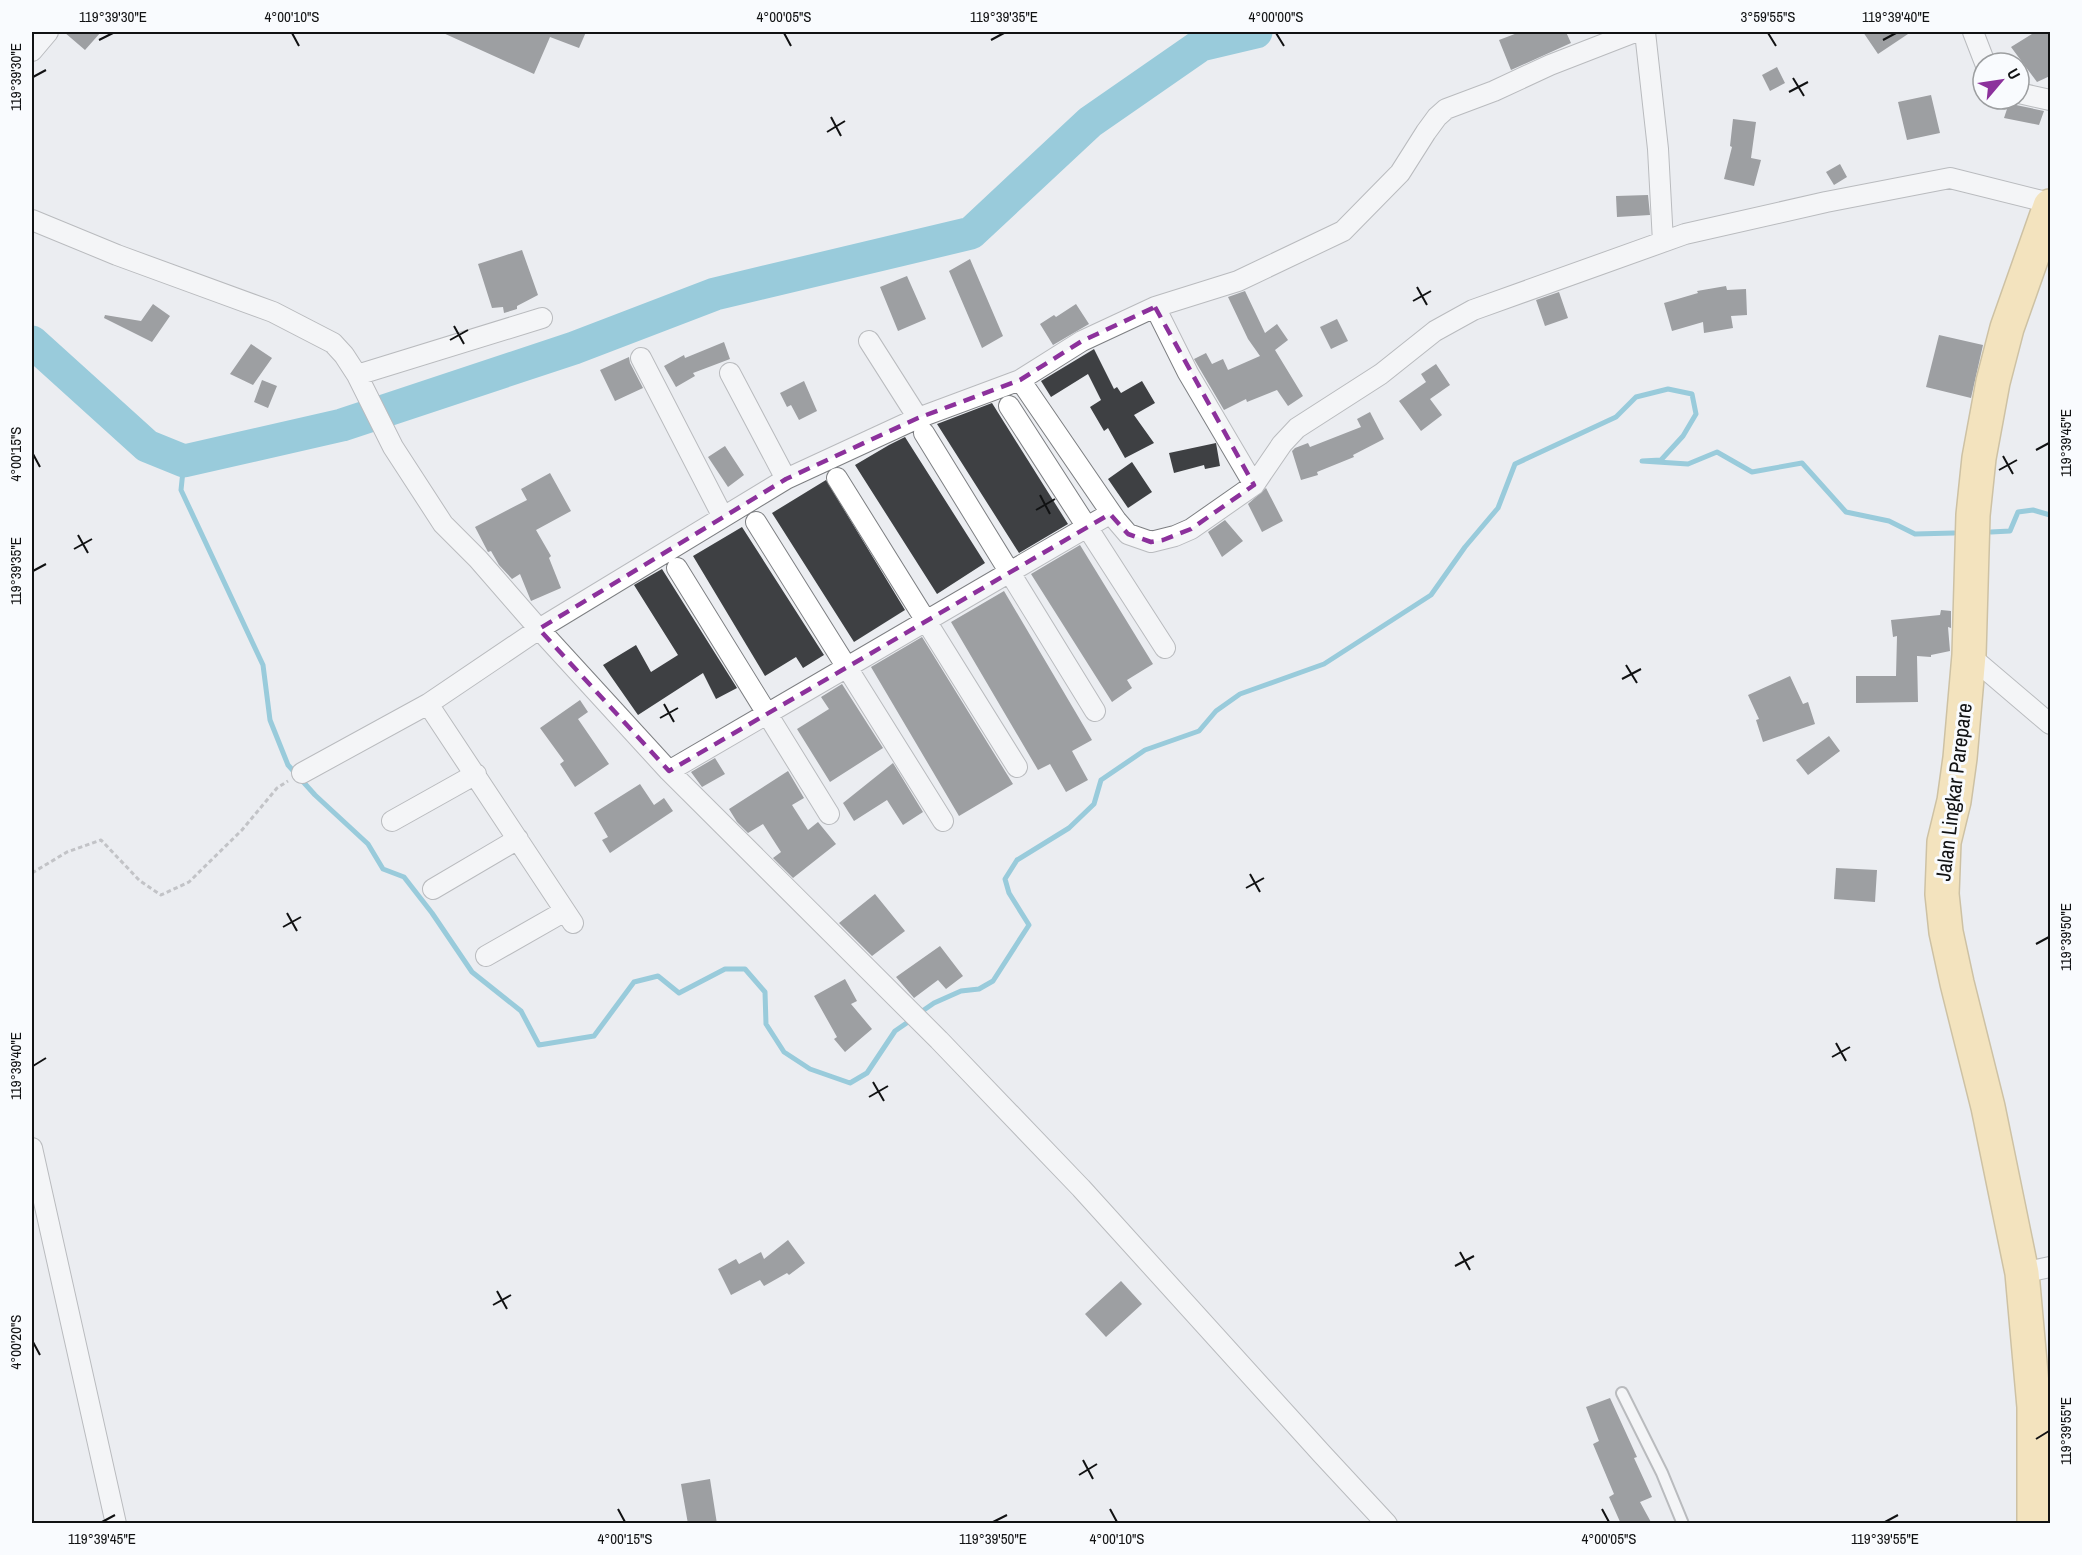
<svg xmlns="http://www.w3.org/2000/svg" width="2082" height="1555" font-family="'Archivo Narrow',sans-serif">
<rect width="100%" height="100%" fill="#ebedf1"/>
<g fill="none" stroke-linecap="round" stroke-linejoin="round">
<path stroke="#35a2c2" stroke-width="5" d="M 184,461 L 181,490 L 263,665 L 270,720 L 288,765 L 315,795 L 368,844 L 383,869 L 404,877 L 432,913 L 472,972 L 521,1011 L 539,1045 L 594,1036 L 634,982 L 658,976 L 679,993 L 725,969 L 745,969 L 765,992 L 766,1024 L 784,1052 L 810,1069 L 850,1083 L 867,1073 L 895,1031 L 911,1020
M 1991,532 L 2010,531 L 2018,512 L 2033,510 L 2050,515
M 918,1014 L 934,1003 L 961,991 L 979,989 L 993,981 L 1029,925 L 1009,893 L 1005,879 L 1017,860 L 1069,828 L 1094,804 L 1101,780 L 1145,750 L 1199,731 L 1216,711 L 1240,694 L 1324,664 L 1431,595 L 1465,547 L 1498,508 L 1515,464 L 1616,417 L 1636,397 L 1668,389 L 1692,394 L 1696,414 L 1683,436 L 1661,460 L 1642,461 L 1688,464 L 1717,452 L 1752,472 L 1802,463 L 1846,512 L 1889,521 L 1915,534 L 1954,533"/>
<path stroke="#35a2c2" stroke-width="33" d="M 32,342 L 147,446 L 184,461 L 342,425 L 574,348 L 715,294 L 971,233 L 1090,122 L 1201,45 L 1256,32"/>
</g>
<path fill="#3e4043" d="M 64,32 L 101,32 L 85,50 Z
M 441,32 L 586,32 L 579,48 L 550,37 L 534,74 Z
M 1520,32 L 1566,32 L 1571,43 L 1511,70 L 1499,40 Z
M 1863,32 L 1911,32 L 1878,54 Z
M 2035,32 L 2050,32 L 2050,76 L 2037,82 L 2011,47 Z
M 1777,67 L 1785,83 L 1770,91 L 1762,75 Z
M 1931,95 L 1940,133 L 1907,140 L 1898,102 Z
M 2010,100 L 2016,105 L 2044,111 L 2039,125 L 2004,118 Z
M 1733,119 L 1756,122 L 1751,158 L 1761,160 L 1754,186 L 1724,179 L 1732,147 L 1730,146 Z
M 1840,164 L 1847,177 L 1834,185 L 1826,172 Z
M 1648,195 L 1650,215 L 1617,217 L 1616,196 Z
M 522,250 L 538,295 L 517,306 L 517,309 L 504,313 L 503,307 L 492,308 L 478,264 Z
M 970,259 L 1003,336 L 982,348 L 949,271 Z
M 907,276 L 926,319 L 898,331 L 880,287 Z
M 1726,286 L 1727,290 L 1746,289 L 1747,315 L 1731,316 L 1733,328 L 1704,333 L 1703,322 L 1672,331 L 1664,303 L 1698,293 L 1697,291 Z
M 1245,291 L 1265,333 L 1277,324 L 1288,340 L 1275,350 L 1303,396 L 1288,406 L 1277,390 L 1247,402 L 1246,399 L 1224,410 L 1194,359 L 1206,353 L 1212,364 L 1223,359 L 1228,370 L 1260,356 L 1248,339 L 1228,297 Z
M 1559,292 L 1568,318 L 1545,326 L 1536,300 Z
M 153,304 L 170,316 L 152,342 L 104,318 L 105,315 L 141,321 Z
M 1076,304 L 1089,324 L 1053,345 L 1040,324 L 1054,315 L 1056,317 Z
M 1337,319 L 1348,341 L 1331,349 L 1320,327 Z
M 1939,335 L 1983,345 L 1971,398 L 1926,387 Z
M 724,342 L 730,359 L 693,373 L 695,376 L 676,387 L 664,366 L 684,355 L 685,358 Z
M 251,344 L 272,358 L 253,385 L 230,374 Z
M 1094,349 L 1114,389 L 1117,387 L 1121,393 L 1142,381 L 1155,403 L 1134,415 L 1154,443 L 1125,458 L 1108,428 L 1104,431 L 1090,407 L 1101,400 L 1088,374 L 1051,397 L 1041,381 Z
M 629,357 L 630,363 L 643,388 L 615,401 L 600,370 Z
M 1436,364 L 1450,385 L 1430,399 L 1442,415 L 1421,431 L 1399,401 L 1426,382 L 1421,374 Z
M 262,380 L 277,386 L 268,408 L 254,402 Z
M 804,381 L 817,411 L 799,420 L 791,405 L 787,407 L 780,393 Z
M 992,403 L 1068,524 L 1019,553 L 937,424 Z
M 1370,412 L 1384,439 L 1353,455 L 1354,457 L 1317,472 L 1318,475 L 1301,480 L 1292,451 L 1295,448 L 1308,443 L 1310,447 L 1361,427 L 1357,419 Z
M 905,437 L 985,563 L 937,594 L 855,465 L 889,445 Z
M 1216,443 L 1220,466 L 1205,469 L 1204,465 L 1174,473 L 1169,453 Z
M 725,446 L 744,475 L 728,487 L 708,457 Z
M 1132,462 L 1152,492 L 1128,508 L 1108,479 Z
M 550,473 L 571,511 L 536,530 L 551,556 L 549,558 L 561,588 L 531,601 L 520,574 L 512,579 L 499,565 L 491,551 L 488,552 L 475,527 L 527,500 L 521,489 Z
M 826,480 L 905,610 L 854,642 L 772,513 Z
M 1266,488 L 1283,521 L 1262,532 L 1248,504 Z
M 1225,520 L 1243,541 L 1222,557 L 1208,532 Z
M 742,527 L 824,655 L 803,668 L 796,657 L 765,676 L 693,556 Z
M 1080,545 L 1153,664 L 1127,680 L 1132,688 L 1112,702 L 1031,574 Z
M 662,569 L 737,688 L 716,699 L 703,673 L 638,715 L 603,665 L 636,645 L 651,672 L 678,655 L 634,585 Z
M 1004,591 L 1092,740 L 1072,751 L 1088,780 L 1066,792 L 1050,764 L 1038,770 L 951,622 Z
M 1941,610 L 1951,611 L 1951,628 L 1948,627 L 1950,651 L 1931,655 L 1931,657 L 1917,656 L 1918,702 L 1856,703 L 1856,676 L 1896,676 L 1897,636 L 1893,637 L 1891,620 L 1940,615 Z
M 922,637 L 1013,784 L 959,816 L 871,667 Z
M 1790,676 L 1803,704 L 1808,702 L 1815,724 L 1763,742 L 1756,720 L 1759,719 L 1748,695 Z
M 842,684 L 883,748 L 830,782 L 797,729 L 829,709 L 821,697 Z
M 580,700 L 588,712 L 578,719 L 609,764 L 575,787 L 560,764 L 564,761 L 540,728 Z
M 1829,736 L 1840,751 L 1808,775 L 1796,760 Z
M 715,758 L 725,774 L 702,787 L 691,772 Z
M 893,763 L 923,812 L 903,825 L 887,800 L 854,821 L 843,803 Z
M 788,771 L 804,798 L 792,805 L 808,830 L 818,822 L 836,844 L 793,878 L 773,858 L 781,852 L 763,824 L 748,833 L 737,822 L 729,809 Z
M 640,784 L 654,805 L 664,798 L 673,811 L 610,853 L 602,840 L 608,837 L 594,813 Z
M 1836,868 L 1877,870 L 1875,902 L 1834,899 Z
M 875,894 L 905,931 L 872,956 L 839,923 Z
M 940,946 L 963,976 L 946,989 L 938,980 L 914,998 L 896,977 Z
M 845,979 L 857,1001 L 851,1004 L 872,1029 L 845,1052 L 834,1039 L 837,1037 L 814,996 Z
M 788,1240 L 805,1263 L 789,1275 L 787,1273 L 764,1286 L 760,1280 L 731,1295 L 718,1269 L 736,1259 L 739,1264 L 761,1252 L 764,1259 Z
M 1121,1281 L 1142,1304 L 1106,1337 L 1085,1314 Z
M 1610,1398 L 1637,1457 L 1634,1458 L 1652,1497 L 1640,1502 L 1652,1524 L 1621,1524 L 1609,1497 L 1614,1494 L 1593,1444 L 1599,1441 L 1586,1407 Z
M 710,1479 L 717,1524 L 688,1524 L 681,1484 Z"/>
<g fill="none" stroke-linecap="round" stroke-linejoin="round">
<defs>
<path id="service" d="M 1622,1393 L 1662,1473 L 1683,1524"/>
<path id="minor" d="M 1645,32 L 1658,149 L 1663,242
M 1973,32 L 1985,63
M 32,51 L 48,32
M 2019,93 L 2050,100
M 32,220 L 117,255 L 273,312 L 333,343 L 344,355 L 357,375 L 393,447 L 443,524 L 478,559 L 539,629 L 669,771 L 939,1040 L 1081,1188 L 1322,1454 L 1387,1524
M 1155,307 L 1238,281 L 1343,231 L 1400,173 L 1426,132 L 1437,117 L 1446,109 L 1494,91 L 1550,65 L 1635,32
M 869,341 L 918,418
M 641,358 L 723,517
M 730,373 L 786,479
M 357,375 L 542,318
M 1020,380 L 1082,341 L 1155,307 L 1188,373 L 1254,485
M 1009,406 L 1165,648
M 924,433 L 1095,711
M 837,478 L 1017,767
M 756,522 L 943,821
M 677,568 L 829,814
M 1969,655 L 2050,724
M 428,704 L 573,923
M 669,771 L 1111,513
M 302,773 L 428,704 L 539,629 L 786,479 L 918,418 L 1020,380 L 1116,520 L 1128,534 L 1151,542 L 1175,536 L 1191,529 L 1254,485 L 1282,444 L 1297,428 L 1381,374 L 1435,331 L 1473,310 L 1685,234 L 1826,202 L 1950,178 L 2050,203
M 392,821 L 476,774
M 433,889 L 518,839
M 486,956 L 565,911
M 32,1148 L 116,1524
M 2022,1273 L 2050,1267"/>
<path id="trunk" d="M 2034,1524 L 2034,1407 L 2022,1273 L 1988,1107 L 1957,983 L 1946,932 L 1942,894 L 1944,842 L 1954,801 L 1960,758 L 1969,655 L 1973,515 L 1979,458 L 1993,382 L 2007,328 L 2050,206"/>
</defs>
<use href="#service" stroke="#7d7f82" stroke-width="14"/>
<use href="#minor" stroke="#7d7f82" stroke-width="22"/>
<use href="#trunk" stroke="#a98d47" stroke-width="36"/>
<path stroke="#909194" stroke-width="3" stroke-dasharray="4.5 3" stroke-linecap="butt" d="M 32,873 L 67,852 L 101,840 L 140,881 L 161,895 L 189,882 L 242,830 L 277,788 L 288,781"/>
<use href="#service" stroke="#fff" stroke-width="10"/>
<use href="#minor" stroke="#fff" stroke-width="20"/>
<use href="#trunk" stroke="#fcd882" stroke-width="33"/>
</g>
<path d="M0 0H2082V1555H0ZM 1155,307 L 1254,485 L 1191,529 L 1163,540 L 1151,542 L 1128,534 L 1110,514 L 669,771 L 539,629 L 786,479 L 918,418 L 1020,380 L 1082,341 Z" fill="#ebedf1" fill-opacity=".55" fill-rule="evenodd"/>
<path fill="none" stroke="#8c319c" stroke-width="4.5" stroke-dasharray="12 8" stroke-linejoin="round" d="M 1155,307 L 1254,485 L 1191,529 L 1163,540 L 1151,542 L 1128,534 L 1110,514 L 669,771 L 539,629 L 786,479 L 918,418 L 1020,380 L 1082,341 Z"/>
<path fill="none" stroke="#111213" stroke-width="2" d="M 292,33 L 299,46M 784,33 L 791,46M 1276,33 L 1284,46M 1768,33 L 1776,46M 99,40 L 113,33M 991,40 L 1004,33M 1883,40 L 1896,33M 33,77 L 46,70M 1793,78 L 1804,96M 1789,92 L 1808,82M 831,117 L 841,136M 827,132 L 845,121M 1417,287 L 1427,305M 1413,301 L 1431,291M 454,326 L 464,344M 450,340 L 468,330M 2036,450 L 2049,443M 33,454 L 40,467M 2003,456 L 2013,474M 1999,470 L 2017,460M 1040,495 L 1050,514M 1036,510 L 1055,499M 78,535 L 88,553M 74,549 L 92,539M 33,571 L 46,564M 1626,665 L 1637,683M 1622,679 L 1641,669M 664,704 L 674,722M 660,718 L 678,708M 1250,874 L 1260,892M 1246,888 L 1264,878M 287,913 L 297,931M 283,927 L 301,917M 2036,944 L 2049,937M 1836,1043 L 1846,1061M 1832,1057 L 1850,1047M 33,1066 L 46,1058M 873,1082 L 884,1101M 869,1097 L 888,1086M 1460,1252 L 1470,1270M 1455,1266 L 1474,1256M 497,1291 L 507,1309M 493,1305 L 511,1295M 33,1342 L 40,1355M 2036,1439 L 2049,1431M 1083,1460 L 1093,1479M 1079,1475 L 1097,1464M 618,1509 L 625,1522M 1110,1509 L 1117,1522M 1602,1509 L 1609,1522M 102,1522 L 115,1515M 993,1522 L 1007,1515M 1885,1522 L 1898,1515"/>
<g text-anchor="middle" stroke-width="6" stroke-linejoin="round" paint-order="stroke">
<g font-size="21" fill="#111213" stroke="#f9fbfe">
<text transform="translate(1954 792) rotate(-83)" y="7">Jalan Lingkar Parepare</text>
</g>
</g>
<rect width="2082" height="1555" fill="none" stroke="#f9fbfe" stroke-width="66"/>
<g transform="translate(2001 81) rotate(61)"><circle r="28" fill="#f9fbfe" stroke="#9c9ea0" stroke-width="1.5"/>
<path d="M0-4.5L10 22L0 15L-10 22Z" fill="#8c319c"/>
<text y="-9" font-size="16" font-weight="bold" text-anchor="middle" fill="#111213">U</text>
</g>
<rect x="33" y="33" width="2016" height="1489" fill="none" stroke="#111213" stroke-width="2"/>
<g font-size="15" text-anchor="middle" fill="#111213">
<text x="113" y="22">119°39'30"E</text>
<text x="292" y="22">4°00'10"S</text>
<text x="784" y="22">4°00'05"S</text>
<text x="1004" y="22">119°39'35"E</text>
<text x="1276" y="22">4°00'00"S</text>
<text x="1768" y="22">3°59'55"S</text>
<text x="1896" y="22">119°39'40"E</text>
<text transform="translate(16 77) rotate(-90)" y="5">119°39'30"E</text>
<text transform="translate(2066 443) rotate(-90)" y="5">119°39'45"E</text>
<text transform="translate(16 454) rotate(-90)" y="5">4°00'15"S</text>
<text transform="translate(16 571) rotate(-90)" y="5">119°39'35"E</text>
<text transform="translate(2066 937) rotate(-90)" y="5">119°39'50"E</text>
<text transform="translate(16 1066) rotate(-90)" y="5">119°39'40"E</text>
<text transform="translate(16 1342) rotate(-90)" y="5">4°00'20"S</text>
<text transform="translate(2066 1431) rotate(-90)" y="5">119°39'55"E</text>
<text x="102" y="1544">119°39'45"E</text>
<text x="625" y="1544">4°00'15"S</text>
<text x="993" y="1544">119°39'50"E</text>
<text x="1117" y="1544">4°00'10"S</text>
<text x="1609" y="1544">4°00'05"S</text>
<text x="1885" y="1544">119°39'55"E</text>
</g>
</svg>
